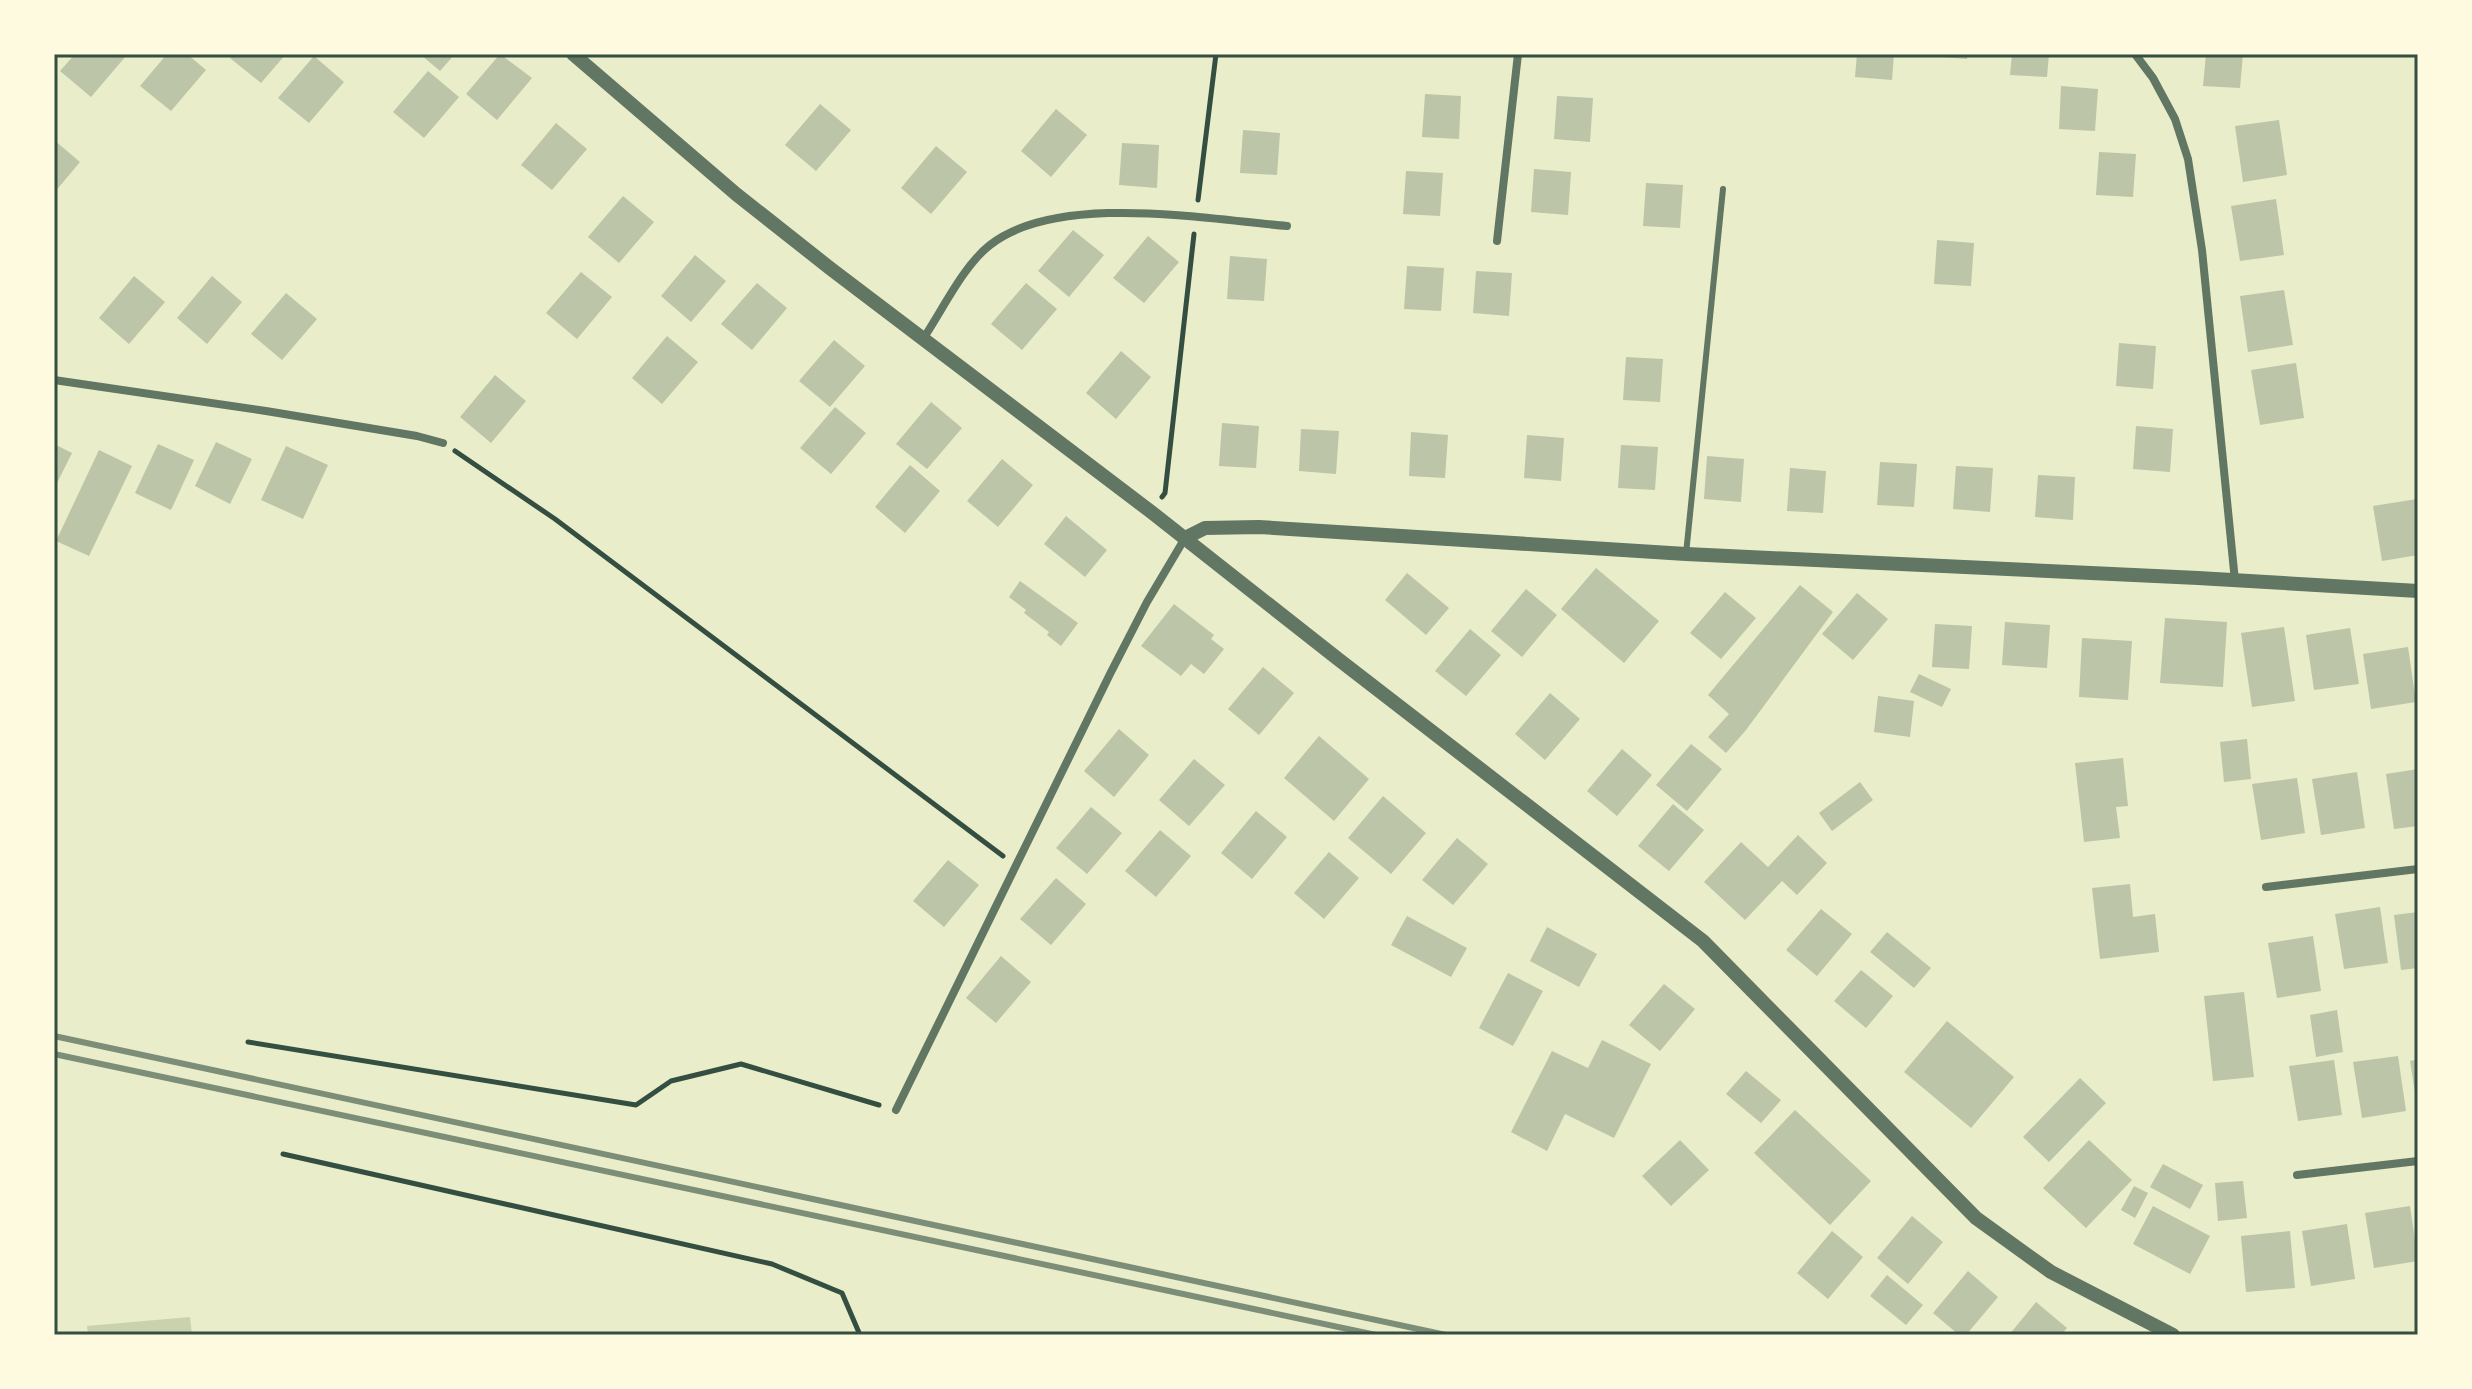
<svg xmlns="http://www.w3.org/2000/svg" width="2472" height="1389" font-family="'Archivo Narrow',sans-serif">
<rect width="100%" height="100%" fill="#e9edc9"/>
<path fill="#cad2ad" d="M 190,1317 L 192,1335 L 88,1335 L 87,1326 Z"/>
<path fill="#bcc5a7" d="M 75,54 L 124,54 L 126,56 L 91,97 L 60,71 Z
M 167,54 L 187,54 L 206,70 L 171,111 L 140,86 Z
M 233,54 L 286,54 L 261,83 L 230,58 Z
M 420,54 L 455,54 L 440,71 Z
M 500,54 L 532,78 L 497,120 L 466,94 Z
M 1857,54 L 1894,54 L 1892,80 L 1855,77 Z
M 1928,54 L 1968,54 L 1967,59 L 1928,56 Z
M 2012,54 L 2049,54 L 2047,77 L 2010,75 Z
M 2206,54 L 2243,54 L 2240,88 L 2203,86 Z
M 314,56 L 344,82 L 309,123 L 278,98 Z
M 428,71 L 459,97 L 424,138 L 393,112 Z
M 2061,86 L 2098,89 L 2095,131 L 2059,129 Z
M 1425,94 L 1461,96 L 1459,139 L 1422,137 Z
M 1557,96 L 1593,98 L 1590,142 L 1554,139 Z
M 820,104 L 851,130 L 816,171 L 785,145 Z
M 1056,109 L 1087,135 L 1051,177 L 1021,151 Z
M 2279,120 L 2287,175 L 2243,182 L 2235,126 Z
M 556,123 L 587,149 L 552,190 L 521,165 Z
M 1243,130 L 1280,133 L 1277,175 L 1240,173 Z
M 54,140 L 80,162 L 54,193 Z
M 1122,143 L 1159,145 L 1157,188 L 1119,185 Z
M 936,146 L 967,172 L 931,214 L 901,188 Z
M 2099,152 L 2136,154 L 2133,197 L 2096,195 Z
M 1534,169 L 1571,172 L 1568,215 L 1531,212 Z
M 1406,171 L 1443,173 L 1440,216 L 1403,214 Z
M 1646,183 L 1683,185 L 1680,228 L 1643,226 Z
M 623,196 L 654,222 L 619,263 L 588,237 Z
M 2276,199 L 2284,255 L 2240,261 L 2231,206 Z
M 1073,230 L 1104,255 L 1069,297 L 1038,271 Z
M 1148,236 L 1179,262 L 1144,303 L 1113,278 Z
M 1937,240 L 1974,243 L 1971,286 L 1934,284 Z
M 695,255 L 726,281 L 691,322 L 661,296 Z
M 1230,256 L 1267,259 L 1264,301 L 1227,299 Z
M 1407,266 L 1444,268 L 1441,311 L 1404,309 Z
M 1476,271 L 1512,273 L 1509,316 L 1473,313 Z
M 581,272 L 612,297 L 577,339 L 546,313 Z
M 134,276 L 165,302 L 129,344 L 99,318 Z
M 212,276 L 242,302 L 207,344 L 177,318 Z
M 757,283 L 787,308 L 752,350 L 721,324 Z
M 1026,283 L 1057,309 L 1022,350 L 991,324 Z
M 2284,290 L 2293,345 L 2248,352 L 2240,296 Z
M 286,293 L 317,319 L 282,360 L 251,334 Z
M 667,336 L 698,362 L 662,404 L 632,378 Z
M 834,340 L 865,366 L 830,407 L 799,381 Z
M 2119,343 L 2156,346 L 2153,389 L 2116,386 Z
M 1121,351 L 1151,377 L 1116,419 L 1086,393 Z
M 1626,357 L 1663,359 L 1660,402 L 1623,400 Z
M 2296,363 L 2304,418 L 2260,425 L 2251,370 Z
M 495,375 L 526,401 L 491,443 L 460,417 Z
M 931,402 L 962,428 L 927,469 L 896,444 Z
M 835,407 L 866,433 L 831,474 L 800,448 Z
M 1222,423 L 1259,426 L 1256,468 L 1219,466 Z
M 2136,426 L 2173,429 L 2170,472 L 2133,469 Z
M 1301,429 L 1339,431 L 1336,474 L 1299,471 Z
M 1411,432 L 1448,435 L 1445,478 L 1409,476 Z
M 1527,435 L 1564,438 L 1561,481 L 1524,478 Z
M 216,442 L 252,459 L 230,504 L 195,486 Z
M 54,444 L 72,453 L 54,489 Z
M 158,444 L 194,460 L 171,510 L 135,493 Z
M 1621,445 L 1658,447 L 1655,490 L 1618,488 Z
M 286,446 L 328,465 L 303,519 L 261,500 Z
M 99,450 L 132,466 L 89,556 L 56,541 Z
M 1707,456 L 1744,459 L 1741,502 L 1704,499 Z
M 1002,459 L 1033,485 L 998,527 L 967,501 Z
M 1880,462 L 1917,464 L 1914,507 L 1877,505 Z
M 910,465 L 940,491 L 905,533 L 875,507 Z
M 1956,466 L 1993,468 L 1990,512 L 1953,509 Z
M 1790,468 L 1826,471 L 1823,513 L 1787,511 Z
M 2038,475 L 2075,477 L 2073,520 L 2035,517 Z
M 2417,499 L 2418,555 L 2382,561 L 2373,506 Z
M 1066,516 L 1107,550 L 1085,577 L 1044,544 Z
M 1596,568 L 1659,621 L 1624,663 L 1561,609 Z
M 1407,573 L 1449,608 L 1426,635 L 1385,600 Z
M 1020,581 L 1078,623 L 1061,646 L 1047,635 L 1049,632 L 1024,613 L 1026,610 L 1009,597 Z
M 1800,585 L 1833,612 L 1746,730 L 1726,753 L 1708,737 L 1729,714 L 1708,695 Z
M 1526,589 L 1557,615 L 1522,657 L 1491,631 Z
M 1725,592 L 1756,618 L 1721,659 L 1690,633 Z
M 1857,593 L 1888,619 L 1853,660 L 1822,634 Z
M 1174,604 L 1214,635 L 1211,639 L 1224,649 L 1204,674 L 1191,664 L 1181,676 L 1141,646 Z
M 2165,618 L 2227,622 L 2223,687 L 2160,683 Z
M 2005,622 L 2050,625 L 2047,668 L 2002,665 Z
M 1935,624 L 1972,626 L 1969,669 L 1932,667 Z
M 2284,627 L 2295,701 L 2252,707 L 2241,633 Z
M 2350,628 L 2359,684 L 2314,690 L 2306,635 Z
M 1470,629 L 1501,655 L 1466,696 L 1435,671 Z
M 2082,638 L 2132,641 L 2128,700 L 2079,697 Z
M 2408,647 L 2416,702 L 2371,709 L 2363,654 Z
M 1263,667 L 1294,693 L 1259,735 L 1228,709 Z
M 1919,674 L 1951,689 L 1942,707 L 1910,692 Z
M 1550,693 L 1580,719 L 1545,760 L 1515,734 Z
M 1878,696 L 1914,701 L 1910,737 L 1874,732 Z
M 1119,729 L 1149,755 L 1114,797 L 1084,771 Z
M 1319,736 L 1369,779 L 1334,821 L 1284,778 Z
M 2247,739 L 2251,779 L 2224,782 L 2220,742 Z
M 1691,744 L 1722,769 L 1687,811 L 1656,785 Z
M 1622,749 L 1652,775 L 1617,816 L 1587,791 Z
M 2123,758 L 2128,806 L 2116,807 L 2120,838 L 2084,842 L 2075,763 Z
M 1194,759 L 1225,785 L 1189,826 L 1159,800 Z
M 2418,769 L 2418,826 L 2394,829 L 2386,774 Z
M 2357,772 L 2365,828 L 2321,835 L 2312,779 Z
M 2297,778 L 2305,833 L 2261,840 L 2252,784 Z
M 1860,782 L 1873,800 L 1832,831 L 1819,813 Z
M 1383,796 L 1426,833 L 1391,874 L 1348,838 Z
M 1673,804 L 1704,830 L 1669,871 L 1638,846 Z
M 1091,807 L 1122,833 L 1087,874 L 1056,848 Z
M 1256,811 L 1287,837 L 1252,879 L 1221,853 Z
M 1160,830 L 1191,856 L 1156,897 L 1125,871 Z
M 1798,835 L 1827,863 L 1797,895 L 1782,881 L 1745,920 L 1704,882 L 1741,842 L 1768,867 Z
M 1457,838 L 1488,864 L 1453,905 L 1422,880 Z
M 1329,852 L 1359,878 L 1324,919 L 1294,893 Z
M 948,860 L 979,885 L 944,927 L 913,901 Z
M 1056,878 L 1086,904 L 1051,945 L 1020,919 Z
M 2130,884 L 2133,917 L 2155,914 L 2159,952 L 2100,959 L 2092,888 Z
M 2380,907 L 2388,963 L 2344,969 L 2335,914 Z
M 1821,909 L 1852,934 L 1817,976 L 1786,950 Z
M 2418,912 L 2418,968 L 2401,970 L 2394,915 Z
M 1407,916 L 1467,948 L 1451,977 L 1391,945 Z
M 1547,927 L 1597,954 L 1579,987 L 1530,961 Z
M 1887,932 L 1931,968 L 1914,988 L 1870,952 Z
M 2313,936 L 2321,991 L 2277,998 L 2268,943 Z
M 1001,956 L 1031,982 L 996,1023 L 966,998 Z
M 1861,970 L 1893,996 L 1866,1028 L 1834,1001 Z
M 1508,973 L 1543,991 L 1513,1046 L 1479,1028 Z
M 1664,984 L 1695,1009 L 1660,1051 L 1629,1025 Z
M 2244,992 L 2254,1077 L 2213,1081 L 2204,996 Z
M 2337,1010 L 2343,1052 L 2316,1057 L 2310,1015 Z
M 1947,1021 L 2014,1077 L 1971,1128 L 1904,1072 Z
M 1602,1040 L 1651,1064 L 1614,1138 L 1565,1114 L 1547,1151 L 1511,1132 L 1552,1051 L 1588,1068 Z
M 2398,1056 L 2406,1111 L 2362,1118 L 2353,1062 Z
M 2418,1059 L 2418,1099 L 2416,1099 L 2410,1061 Z
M 2334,1060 L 2342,1115 L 2298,1121 L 2289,1066 Z
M 1746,1071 L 1781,1100 L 1761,1123 L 1726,1094 Z
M 2080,1078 L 2106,1103 L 2049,1162 L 2023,1137 Z
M 1795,1110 L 1871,1181 L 1830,1225 L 1754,1153 Z
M 1680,1140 L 1709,1170 L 1671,1206 L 1642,1176 Z
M 2089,1140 L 2132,1180 L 2086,1228 L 2043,1188 Z
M 2163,1164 L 2203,1185 L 2190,1209 L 2150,1187 Z
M 2243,1181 L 2247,1218 L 2218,1221 L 2215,1183 Z
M 2134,1186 L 2148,1193 L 2135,1218 L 2121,1210 Z
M 2153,1206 L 2210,1236 L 2190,1274 L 2133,1244 Z
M 2410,1206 L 2418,1261 L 2374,1268 L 2365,1213 Z
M 1912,1216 L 1943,1242 L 1908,1284 L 1877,1258 Z
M 2347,1224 L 2355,1279 L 2311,1286 L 2302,1231 Z
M 1832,1231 L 1863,1257 L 1828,1299 L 1797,1273 Z
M 2290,1231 L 2295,1288 L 2246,1292 L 2241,1236 Z
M 1968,1271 L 1998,1297 L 1966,1335 L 1959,1335 L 1933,1313 Z
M 1887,1275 L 1923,1305 L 1906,1325 L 1870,1296 Z
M 2036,1302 L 2067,1328 L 2061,1335 L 2009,1335 Z"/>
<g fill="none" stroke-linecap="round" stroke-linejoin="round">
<path stroke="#344e41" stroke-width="5" d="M 1198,200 L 1216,54
M 455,451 L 555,519 L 1003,856
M 1162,497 L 1165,493 L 1194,234
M 248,1042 L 636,1105 L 671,1081 L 741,1064 L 879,1105
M 283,1154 L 772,1264 L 842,1293 L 860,1335"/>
<path stroke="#617663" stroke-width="6" d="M 1686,554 L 1723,189"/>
<path stroke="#617663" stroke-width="8" d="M 2135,54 L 2153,78 L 2175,119 L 2188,159 L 2202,250 L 2235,581
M 1497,241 L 1518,54
M 923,339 C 942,311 963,266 990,245 C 1058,192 1205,219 1287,226
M 54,380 L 266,411 L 417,436 L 443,443
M 2266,887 L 2418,869
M 896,1110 L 1110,674 L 1147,602 L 1185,538
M 2297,1175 L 2418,1161"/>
<path stroke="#617663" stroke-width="14" d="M 573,54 L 736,194 L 831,269 L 1150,511 L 1338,659 L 1703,941 L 1976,1218 L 2051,1272 L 2173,1335
M 1185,538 L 1205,528 L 1259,527 L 1686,554 L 2198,578 L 2418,591"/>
<path stroke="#7c8e77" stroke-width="6" d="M 54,1036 L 1446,1335
M 54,1054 L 1376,1335"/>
</g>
<rect width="2472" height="1389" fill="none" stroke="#fefae0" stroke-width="112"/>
<rect x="56" y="56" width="2360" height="1277" fill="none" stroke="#344e41" stroke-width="3"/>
</svg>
